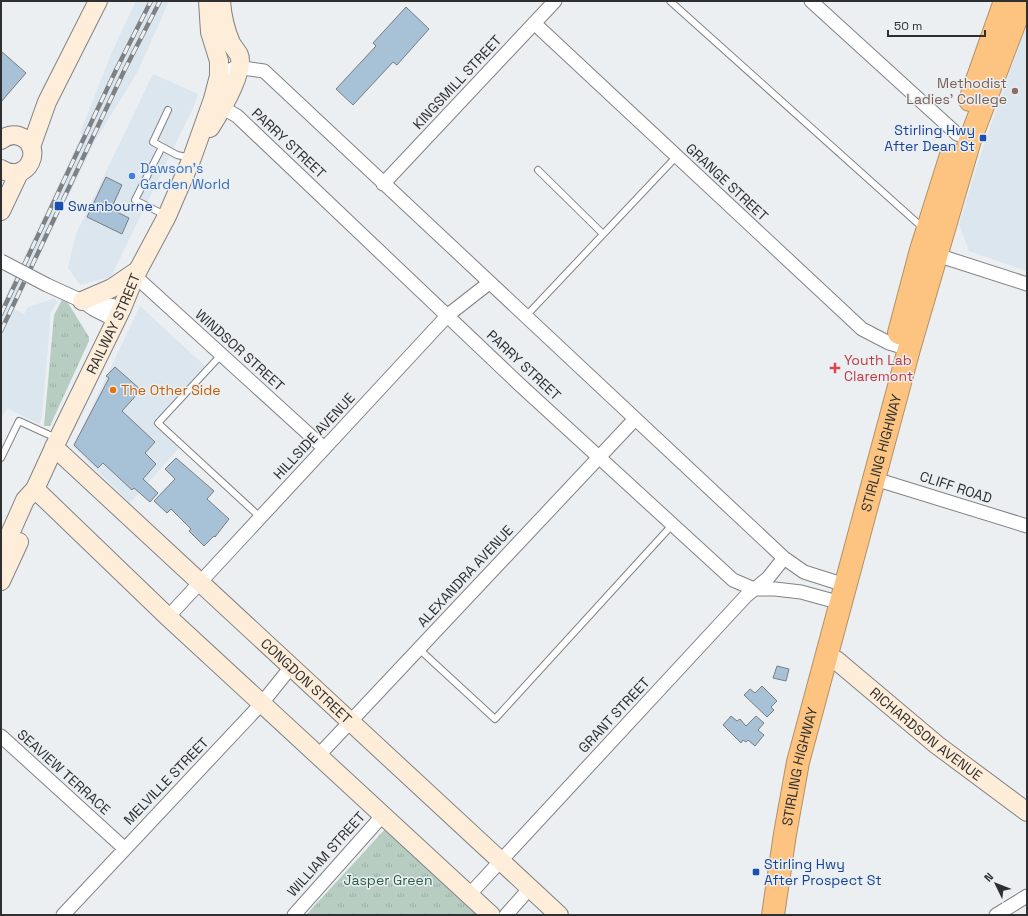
<svg xmlns="http://www.w3.org/2000/svg" width="1028" height="916" font-family="'Space Grotesk',sans-serif">
<defs>
<pattern id="grass-tufts" width="24" height="20" patternUnits="userSpaceOnUse"><rect width="24" height="20" fill="#b8cdc1"/><path d="M3 7l-1-3M5 7V3M7 7l1-3M15 17l-1-3M17 17v-4M19 17l1-3" fill="none" stroke="#9eb0a6"/></pattern>
</defs>
<rect width="100%" height="100%" fill="#ebeff2"/>
<path fill="#dce6ef" d="M 136,1 L 169,1 L 138,71 L 95,141 L 14,309 L 24,314 L 28,307 L 55,298 L 57,302 L 51,313 L 42,416 L 39,424 L 7,408 L 1,419 L 1,304 L 2,304 L 82,135 L 80,133 L 112,52 Z
M 1027,28 L 1027,271 L 969,251 L 959,224 L 982,150 L 1024,32 Z
M 153,74 L 198,94 L 194,106 L 111,277 L 80,285 L 68,268 L 76,234 Z
M 140,306 L 205,366 L 153,422 L 179,448 L 130,503 L 73,447 Z"/>
<path fill="url(#grass-tufts)" d="M 62,300 L 68,303 L 89,337 L 89,341 L 50,426 L 44,426 L 54,315 Z
M 385,829 L 478,915 L 306,915 Z"/>
<path fill="#a7c1d6" stroke="#7a7d80" d="M 406,7 L 429,29 L 397,65 L 393,62 L 353,105 L 336,89 L 376,46 L 373,43 Z
M 1,51 L 26,73 L 1,102 Z
M 106,177 L 122,185 L 111,209 L 129,218 L 122,234 L 87,217 Z
M 115,367 L 141,390 L 122,411 L 155,442 L 145,453 L 156,464 L 143,479 L 158,493 L 150,502 L 134,488 L 132,490 L 103,463 L 98,468 L 74,445 L 109,378 L 106,376 Z
M 176,458 L 214,491 L 207,499 L 229,519 L 215,537 L 214,536 L 204,546 L 189,531 L 191,529 L 171,509 L 167,513 L 154,501 L 175,479 L 165,469 Z
M 777,666 L 789,669 L 786,681 L 773,678 Z
M 762,686 L 777,701 L 771,707 L 774,710 L 767,717 L 744,695 L 750,689 L 755,693 Z
M 731,716 L 737,721 L 740,719 L 746,726 L 756,716 L 764,723 L 758,730 L 764,735 L 755,746 L 748,740 L 746,742 L 743,740 L 741,743 L 723,725 Z"/>
<g fill="none" stroke-linecap="round" stroke-linejoin="round">
<defs>
<path id="lane" d="M 670,1 L 923,228
M 168,110 L 153,142 L 177,155 L 191,158
M 162,147 L 135,200 L 165,215
M 538,170 L 603,234
M 526,316 L 676,157
M 221,355 L 158,423 L 260,517
M 1,458 L 19,421 L 56,438
M 419,649 L 495,719 L 673,524"/>
<path id="street" d="M 811,1 L 957,134 L 970,139
M 534,23 L 862,329 L 889,343 L 909,349
M 219,76 L 236,67 L 264,71 L 784,558 L 804,572 L 845,585
M 216,102 L 223,108 L 237,116 L 519,384 L 733,580 L 754,589 L 775,589 L 801,592 L 841,603
M 383,184 L 555,1
M 937,255 L 1027,284
M 135,276 L 324,448
M 47,285 L 82,301 L 93,309 L 115,320
M 88,301 L 95,301 L 122,308
M 875,479 L 1027,526
M 168,617 L 448,315 L 489,283
M 1,736 L 124,848
M 318,756 L 635,419
M 469,895 L 746,596 L 768,578 L 784,558
M 63,915 L 262,703 L 291,667
M 294,915 L 383,815
M 506,915 L 530,888
M 996,915 L 1027,896"/>
<g id="secondary">
<path d="M 210,128 C 219,114 246,71 239,55 C 237,51 233,47 231,43 C 225,29 222,16 221,1"/>
<path d="M 1,140 C 6,136 13,134 19,136 C 46,145 28,186 1,169"/>
<path d="M 31,147 L 47,102 L 98,1"/>
<path d="M 1,211 L 19,173"/>
<path d="M 82,301 L 112,288 L 137,271"/>
<path id="s1" d="M 54,447 L 559,915"/>
<path d="M 35,489 L 168,617 L 491,915"/>
<path id="s2" d="M 1,554 L 25,500 L 35,489 L 58,439 L 122,308 L 135,276 L 167,216 L 192,158 L 213,99 L 219,76 L 219,61 L 210,32 L 208,1"/>
<path d="M 1,581 L 19,542"/>
<path id="s3" d="M 826,657 L 836,660 L 937,745 L 1027,812"/>
</g>
<g id="highway">
<path d="M 970,100 L 1005,1"/>
<path d="M 899,333 L 921,250 L 951,155"/>
<path id="s4" d="M 773,915 L 785,834 L 798,762 L 909,349 L 970,140 L 1023,1"/>
</g>
</defs>
<use href="#lane" stroke="#808386" stroke-width="8"/>
<use href="#street" stroke="#808386" stroke-width="15"/>
<use href="#secondary" stroke="#808386" stroke-width="20"/>
<use href="#highway" stroke="#b49065" stroke-width="24"/>
<use href="#lane" stroke="#fff" stroke-width="6"/>
<use href="#street" stroke="#fff" stroke-width="13"/>
<use href="#secondary" stroke="#feedd9" stroke-width="18"/>
<use href="#highway" stroke="#fdc481" stroke-width="22"/>
<defs>
<path id="rail" d="M 1,314 L 116,70 L 151,1
M 1,331 L 125,69 L 160,1"/>
</defs>
<use href="#rail" stroke="#7e8183" stroke-width="4.5"/>
<use href="#rail" stroke="#ebeff2" stroke-width="3" stroke-dasharray="9" stroke-linecap="butt"/>
<defs>
<path id="street-bridge" d="M 1,261 L 47,285"/>
</defs>
<use href="#street-bridge" stroke="#808386" stroke-width="15" stroke-linecap="butt"/>
<use href="#street-bridge" stroke="#fff" stroke-width="13"/>
</g>
<circle fill="#8d6e63" stroke="#ebeff2" stroke-width="1.5" cx="1015" cy="91" r="4"/>
<g fill="#1a4fb4" stroke="#ebeff2" stroke-width="1.5">
<rect x="979" y="134" width="8" height="8" rx="2"/>
<rect x="54" y="201" width="10" height="10" rx="2"/>
<rect x="752" y="868" width="8" height="8" rx="2"/>
</g>
<circle fill="#3f7fe0" stroke="#ebeff2" stroke-width="1.5" cx="132" cy="176" r="4"/>
<path fill="#e0444e" stroke="#ebeff2" stroke-width="1.5" d="M833 362h4v4h4v4h-4v4h-4v-4h-4v-4h4z"/>
<circle fill="#e8710a" stroke="#ebeff2" stroke-width="1.5" cx="113" cy="390" r="4"/>
<g text-anchor="middle" stroke-width="3" stroke-linejoin="round" paint-order="stroke">
<g font-size="14" fill="#2d2f30" stroke="#ebeff2">
<text transform="translate(457 82) rotate(-47)" y="5">KINGSMILL STREET</text>
<text transform="translate(289 143) rotate(43)" y="5">PARRY STREET</text>
<text transform="translate(727 182) rotate(43)" y="5">GRANGE STREET</text>
<text dy="5" stroke="none"><textPath href="#s2" startOffset="257">RAILWAY STREET</textPath></text>
<text transform="translate(240 350) rotate(42)" y="5">WINDSOR STREET</text>
<text transform="translate(524 365) rotate(43)" y="5">PARRY STREET</text>
<text transform="translate(314 436) rotate(-47)" y="5">HILLSIDE AVENUE</text>
<text dy="5" stroke="none"><textPath href="#s4" startOffset="475">STIRLING HIGHWAY</textPath></text>
<text transform="translate(956 487) rotate(18)" y="5">CLIFF ROAD</text>
<text transform="translate(465 576) rotate(-47)" y="5">ALEXANDRA AVENUE</text>
<text dy="5" stroke="none"><textPath href="#s1" startOffset="344">CONGDON STREET</textPath></text>
<text transform="translate(614 715) rotate(-47)" y="5">GRANT STREET</text>
<text dy="5" stroke="none"><textPath href="#s3" startOffset="127">RICHARDSON AVENUE</textPath></text>
<text dy="5" stroke="none"><textPath href="#s4" startOffset="151">STIRLING HIGHWAY</textPath></text>
<text transform="translate(64 772) rotate(42)" y="5">SEAVIEW TERRACE</text>
<text transform="translate(166 781) rotate(-46)" y="5">MELVILLE STREET</text>
<text transform="translate(326 854) rotate(-48)" y="5">WILLIAM STREET</text>
</g>
<g font-size="14" fill="#785e54" stroke="#ebeff2" text-anchor="end">
<text x="1007" y="88">Methodist<tspan x="1007" dy="16">Ladies' College</tspan></text>
</g>
<g font-size="14" fill="#164399" stroke="#ebeff2" text-anchor="start">
<text x="975" y="135" text-anchor="end">Stirling Hwy<tspan x="975" dy="16">After Dean St</tspan></text>
<text x="68" y="211">Swanbourne</text>
<text x="764" y="869">Stirling Hwy<tspan x="764" dy="16">After Prospect St</tspan></text>
</g>
<g font-size="14" fill="#366cbe" stroke="#ebeff2" text-anchor="start">
<text x="140" y="173">Dawson's<tspan x="140" dy="16">Garden World</tspan></text>
</g>
<g font-size="14" fill="#be3a42" stroke="#ebeff2" text-anchor="start">
<text x="844" y="365">Youth Lab<tspan x="844" dy="16">Claremont</tspan></text>
</g>
<g font-size="14" fill="#c56008" stroke="#ebeff2" text-anchor="start">
<text x="121" y="395">The Other Side</text>
</g>
<g font-size="14" fill="#2b6047" stroke="#ebeff2">
<text x="388" y="885">Jasper Green</text>
</g>
</g>
<rect width="1028" height="916" fill="none" stroke="#2d2f30" stroke-width="4"/>
<g transform="translate(996 884) rotate(313)" stroke="#ebeff2" stroke-width="3" paint-order="stroke">
<path d="M0-3L7 15L0 10L-7 15Z" fill="#2d2f30"/>
<text y="-6" font-size="11" font-weight="bold" text-anchor="middle" fill="#2d2f30">N</text>
</g>
<path d="M888 30v6h97v-6" fill="none" stroke="#2d2f30" stroke-width="2"/>
<text x="894" y="30" font-size="12" fill="#2d2f30" stroke="#ebeff2" stroke-width="3" paint-order="stroke">50 m</text>
</svg>
